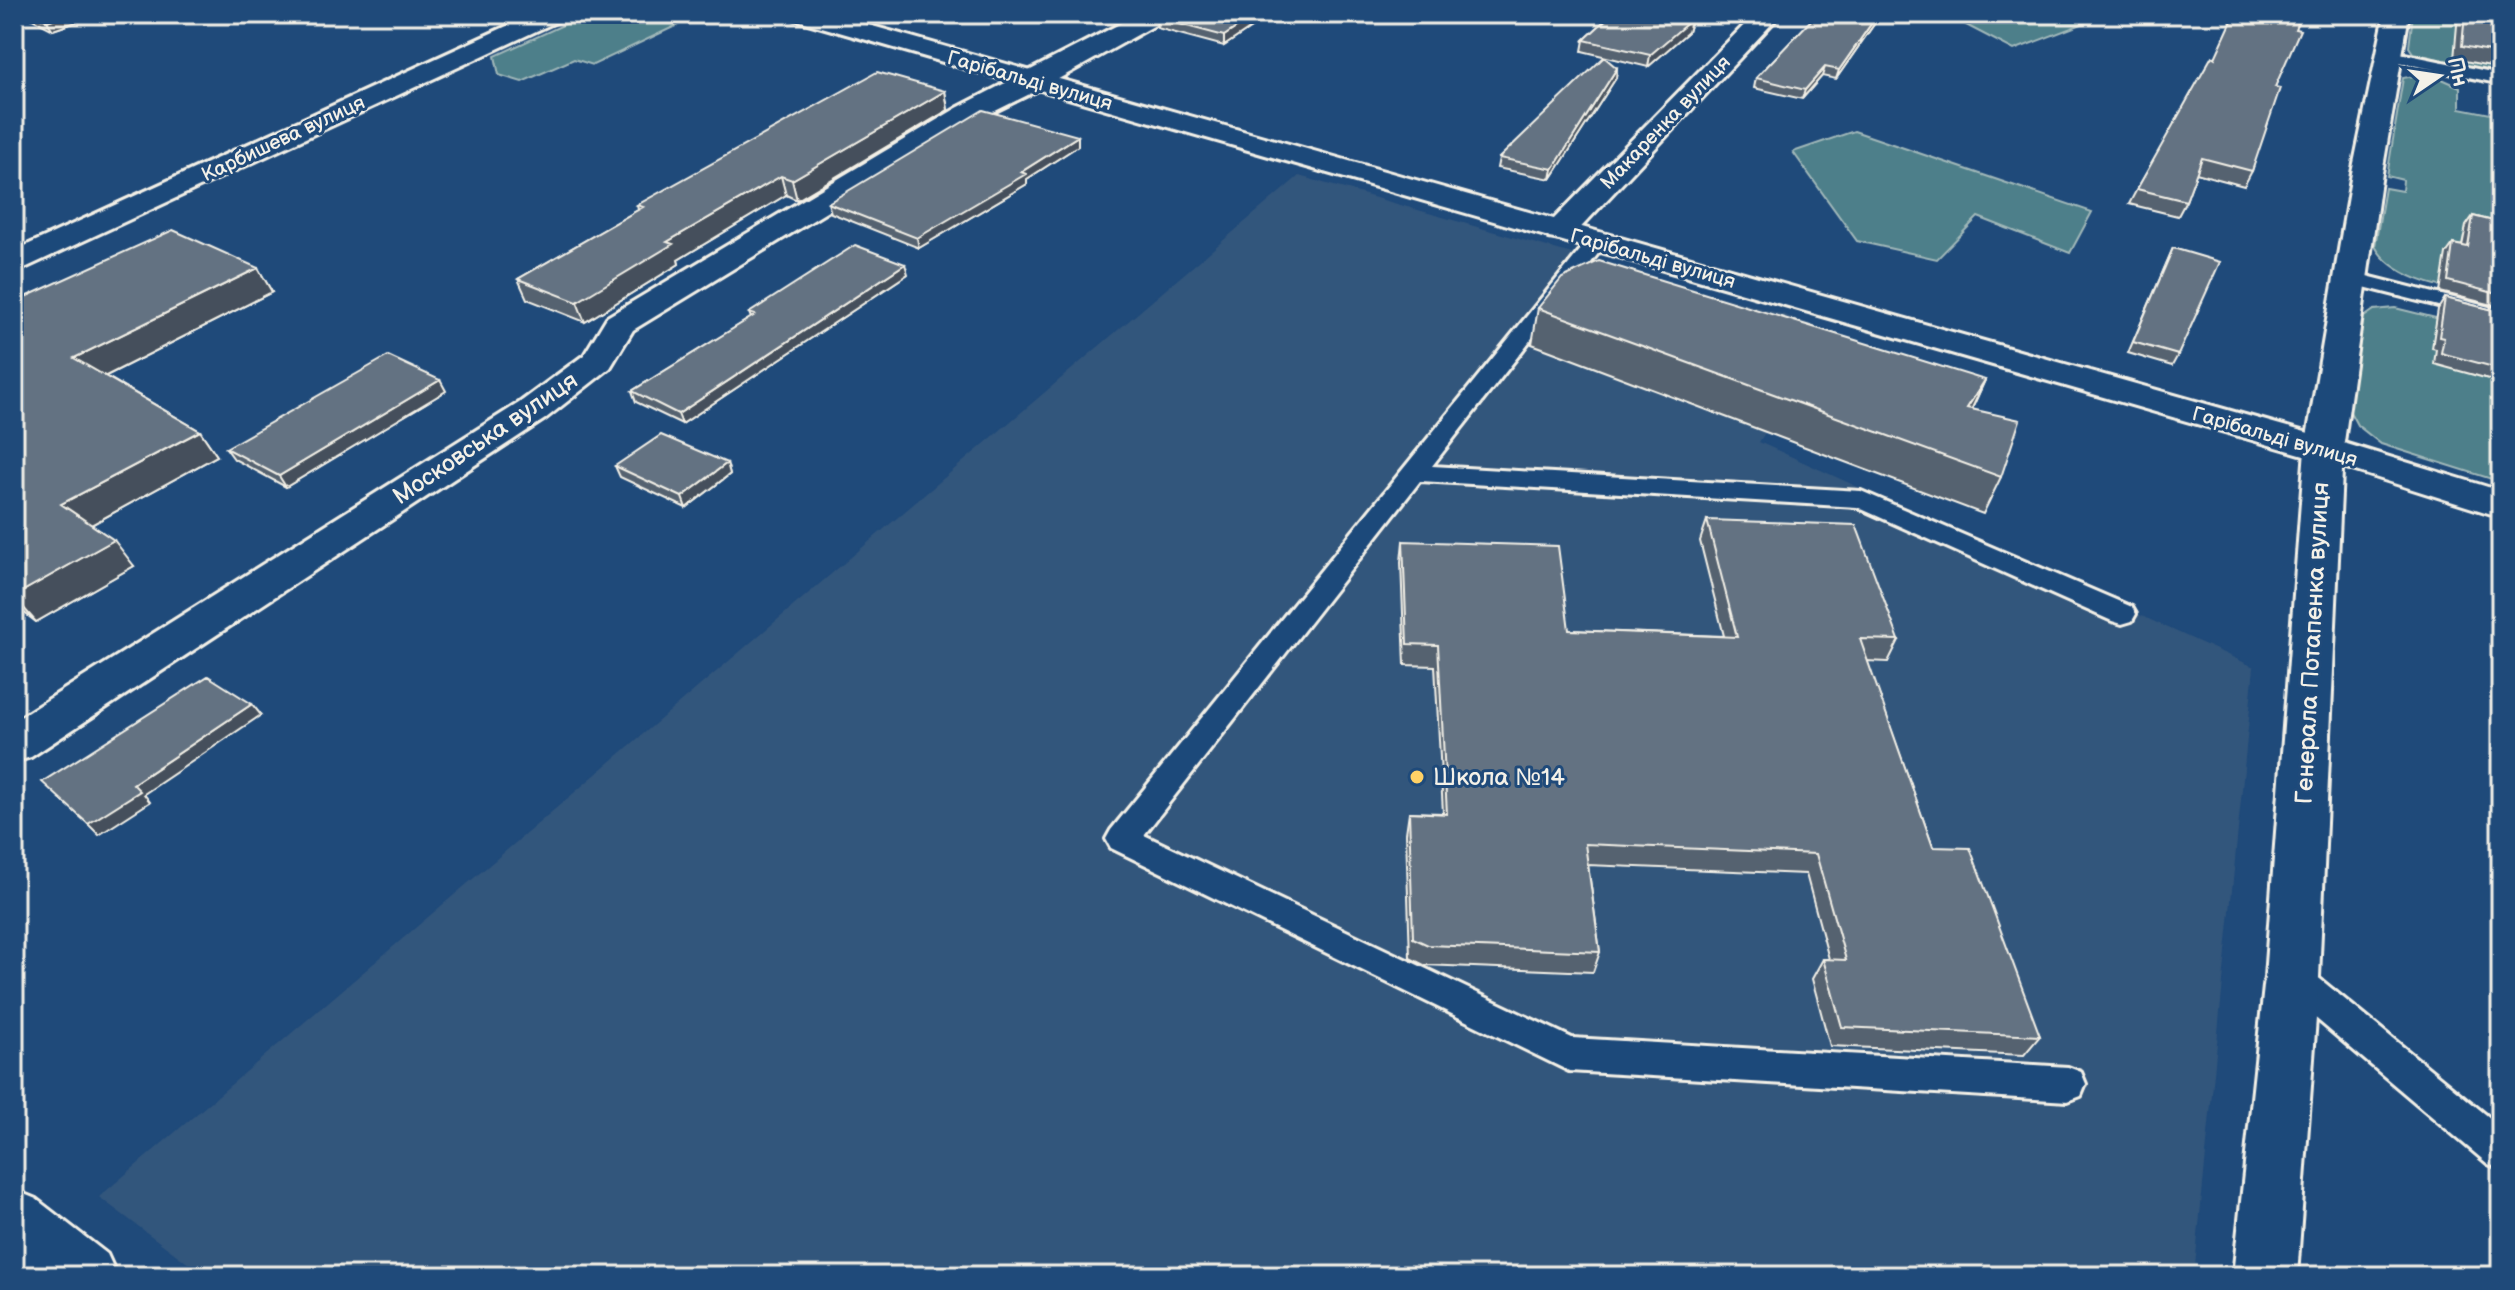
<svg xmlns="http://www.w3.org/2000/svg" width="2515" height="1290" font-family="'Balsamiq Sans',sans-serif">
<rect width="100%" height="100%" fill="#1f4a7a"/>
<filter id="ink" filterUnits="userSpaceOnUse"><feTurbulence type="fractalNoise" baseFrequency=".0125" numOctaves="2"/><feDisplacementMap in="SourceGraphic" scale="16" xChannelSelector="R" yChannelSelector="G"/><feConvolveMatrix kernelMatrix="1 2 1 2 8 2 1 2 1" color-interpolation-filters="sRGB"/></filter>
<g filter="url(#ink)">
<path fill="#33567c" d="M 1299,176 L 1782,314 L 1832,332 L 1759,442 L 2254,667 L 2194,1276 L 205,1276 L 99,1197 Z"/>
<path fill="#4e7f8a" stroke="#a1b8b9" stroke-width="2" d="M 587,14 L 685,14 L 682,23 L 593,65 L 574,59 L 522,82 L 499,75 L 495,56 Z
M 1945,14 L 2108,14 L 2014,50 Z
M 2413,14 L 2474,14 L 2501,19 L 2501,74 L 2413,53 L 2409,47 Z
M 2419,75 L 2442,79 L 2460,87 L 2460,108 L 2501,116 L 2501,300 C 2462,290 2396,285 2375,246 L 2385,188 L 2402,191 L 2403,180 L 2387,176 L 2403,78 Z
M 1854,131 L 2092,212 L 2070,253 L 1978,217 L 1937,259 L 1857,241 L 1793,152 Z
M 2395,308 L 2501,334 L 2501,482 L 2381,444 L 2357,425 L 2349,410 L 2364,317 L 2374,310 Z"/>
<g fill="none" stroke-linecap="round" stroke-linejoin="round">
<defs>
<path id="service" d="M 2390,51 L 2501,74 L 2501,84 L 2384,59 L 2382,56 L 2384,53 Z
M 1597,236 L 1607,242 L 1604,246 L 1432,466 L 1861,491 L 2132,607 L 2136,614 L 2132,621 L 2122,624 L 2112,621 L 1857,507 L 1420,481 L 1144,835 L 1572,1038 L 2068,1067 L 2081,1072 L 2086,1084 L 2081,1096 L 2068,1101 L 1569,1071 L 1111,848 L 1106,839 L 1111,830 L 1590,238 Z
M 2351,272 L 2501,310 L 2501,322 L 2344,282 L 2341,278 Z
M 2292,962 L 2304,966 L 2501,1127 L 2501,1169 L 2488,1164 L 2280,988 L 2275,977 L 2280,966 Z"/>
<path id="minor" d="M 533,14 L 565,14 L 562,19 L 14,273 L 14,251 Z
M 1139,14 L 1169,14 L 1166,19 L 1044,87 L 977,120 L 633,330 L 610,368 L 545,419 L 31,757 L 14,762 L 14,721 L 519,403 L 584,355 L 607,317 L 957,108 Z
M 1755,14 L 1781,14 L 1571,238 L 1560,240 L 1549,238 L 1544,231 L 1549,224 Z
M 2385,14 L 2409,14 L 2382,173 L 2343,449 L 2319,977 L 2297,1276 L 2233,1276 L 2265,977 L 2305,449 L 2352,173 Z
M 14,1190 L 36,1199 L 107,1254 L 117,1276 L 34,1276 L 14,1260 Z"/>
<path id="tertiary" d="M 791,14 L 830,14 L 2337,441 L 2501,491 L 2501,517 L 2311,457 L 794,19 Z"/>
</defs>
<use href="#service" stroke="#f4f1e8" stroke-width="6"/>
<use href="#minor" stroke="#f4f1e8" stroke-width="6"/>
<use href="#tertiary" stroke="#f4f1e8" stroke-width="6"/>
<use href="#service" fill="#1f4a7a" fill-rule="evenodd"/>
<use href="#minor" fill="#1f4a7a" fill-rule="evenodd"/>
<use href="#tertiary" fill="#1f4a7a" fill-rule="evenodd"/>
</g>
<path fill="#556270" stroke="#f4f1e8" stroke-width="2" d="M 23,14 L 100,14 L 53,30 Z
M 1106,14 L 1133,14 L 1123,19 Z
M 1163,14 L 1272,14 L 1224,46 L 1157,28 L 1156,18 Z
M 1612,14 L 1701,14 L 1690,25 L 1688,32 L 1648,67 L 1582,51 L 1584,40 Z
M 1817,14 L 1885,14 L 1881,20 L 1877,20 L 1836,79 L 1822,76 L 1802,99 L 1754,88 L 1756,78 Z
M 2458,14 L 2501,14 L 2501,68 L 2454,59 Z
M 2295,29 L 2275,87 L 2252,171 L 2244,186 L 2196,173 L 2186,201 L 2178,216 L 2129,204 L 2137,189 L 2214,57 Z
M 1617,68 L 1616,78 L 1551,179 L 1497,168 L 1499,158 Z
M 945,91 L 948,110 L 797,200 L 786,195 L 678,260 L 679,264 L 585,322 L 527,299 L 518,279 L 638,210 L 637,205 Z
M 1078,136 L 1078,146 L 1027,179 L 1027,184 L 919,248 L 831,213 L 828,203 Z
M 2473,216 L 2501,223 L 2501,307 L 2440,292 L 2446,254 L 2453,244 L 2462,246 L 2466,226 Z
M 2173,248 L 2178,355 L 2172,366 L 2128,353 Z
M 258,268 L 272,292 L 106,376 L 200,431 L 217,456 L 91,525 L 134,566 L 36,622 L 14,605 L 14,302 Z
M 908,274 L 682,424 L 636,402 L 632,391 L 751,318 L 749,313 Z
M 2445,298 L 2501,312 L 2501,375 L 2496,381 L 2434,364 L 2436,349 L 2432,348 L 2438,309 Z
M 1538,308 L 1985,380 L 1972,409 L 2001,477 L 1983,514 L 1532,344 Z
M 446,391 L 286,487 L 234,459 L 226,448 Z
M 727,463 L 730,474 L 686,508 L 620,477 L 615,466 Z
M 1707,520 L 1899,640 L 1888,662 L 1867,661 L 1933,847 L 2040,1036 L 2024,1055 L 1830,1046 L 1812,979 L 1823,959 L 1829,959 L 1806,874 L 1588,865 L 1600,952 L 1593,972 L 1424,965 L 1410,958 L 1406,833 L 1409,812 L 1443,813 L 1435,666 L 1405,665 L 1401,562 L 1403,541 L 1569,630 L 1724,636 L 1700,541 Z"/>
<path fill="#45505b" stroke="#f4f1e8" stroke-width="2" d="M 68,14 L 100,14 L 53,30 L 47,21 Z
M 1123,14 L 1133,14 L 1123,19 Z
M 1257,14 L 1272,14 L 1224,46 L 1224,36 Z
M 1692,14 L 1701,14 L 1690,25 L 1688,32 L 1648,67 L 1650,55 Z
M 1878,14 L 1879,14 L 1877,20 L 1836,79 L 1839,70 Z
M 1825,67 L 1822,76 L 1802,99 L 1805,90 Z
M 1617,68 L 1616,78 L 1551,179 L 1553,169 Z
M 945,91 L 948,110 L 797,200 L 792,180 Z
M 1078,136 L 1078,146 L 1027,179 L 1027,184 L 919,248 L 917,238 Z
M 781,176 L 786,195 L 678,260 L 679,264 L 585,322 L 577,302 L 667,242 Z
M 905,264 L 908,274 L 682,424 L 678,414 Z
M 258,268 L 272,292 L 92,383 L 74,358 Z
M 440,380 L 446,391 L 286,487 L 279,476 Z
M 1985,380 L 1968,417 L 1967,408 Z
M 200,431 L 217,456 L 82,530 L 61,504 Z
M 727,463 L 730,474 L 686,508 L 682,497 Z
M 114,540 L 134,566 L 36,622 L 14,597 L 14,596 Z
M 252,704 L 261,715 L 144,794 L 150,802 L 99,835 L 88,824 L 133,784 Z"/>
<path fill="#637282" stroke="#f4f1e8" stroke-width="2" d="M 34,14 L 68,14 L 47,21 Z
M 1163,14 L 1257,14 L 1224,36 L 1156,18 Z
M 1612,14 L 1692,14 L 1687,19 L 1691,20 L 1650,55 L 1584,40 Z
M 1817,14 L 1878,14 L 1839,70 L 1825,67 L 1805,90 L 1756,78 Z
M 2235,14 L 2301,14 L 2295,29 L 2300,30 L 2275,87 L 2280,88 L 2252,171 L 2202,158 L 2186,201 L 2137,189 L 2212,56 L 2215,58 Z
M 2465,14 L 2501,14 L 2501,53 L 2462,46 Z
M 1604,57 L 1617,68 L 1553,169 L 1499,158 Z
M 877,72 L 945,91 L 792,180 L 781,176 L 667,242 L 673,244 L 577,302 L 518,279 L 643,207 L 637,205 Z
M 983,110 L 1078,136 L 1021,172 L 1026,174 L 917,238 L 828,203 Z
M 2473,216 L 2501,223 L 2501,295 L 2448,281 L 2453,244 L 2468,247 Z
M 173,230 L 258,268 L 74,358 L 200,431 L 61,504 L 114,540 L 14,596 L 14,302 Z
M 855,245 L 905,264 L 678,414 L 632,391 L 755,315 L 749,313 Z
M 2173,248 L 2220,262 L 2178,355 L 2133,342 Z
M 1599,261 L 1985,380 L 1967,408 L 2020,420 L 2001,477 L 1538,308 L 1562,278 Z
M 2445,298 L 2501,312 L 2501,369 L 2441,353 L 2444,338 L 2439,337 Z
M 388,356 L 440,380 L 279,476 L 226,448 Z
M 661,435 L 727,463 L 682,497 L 615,466 Z
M 1707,520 L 1856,525 L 1899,640 L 1860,639 L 1933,847 L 1970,848 L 2040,1036 L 1842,1027 L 1823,959 L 1846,960 L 1816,854 L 1585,844 L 1600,952 L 1428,945 L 1413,938 L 1409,812 L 1447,814 L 1438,645 L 1407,644 L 1403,541 L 1558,546 L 1569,630 L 1737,637 Z
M 208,676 L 252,704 L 133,784 L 140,791 L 88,824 L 42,782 Z"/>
</g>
<circle fill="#ffd166" stroke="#1f4a7a" stroke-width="3" cx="1417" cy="777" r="8"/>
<g text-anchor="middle" stroke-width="6" stroke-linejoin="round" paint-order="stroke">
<g font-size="20" fill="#f4f1e8" stroke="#1f4a7a">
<text transform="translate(1030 80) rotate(16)" y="7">Гарібальді вулиця</text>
<text transform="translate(1665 122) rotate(-46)" y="7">Макаренка вулиця</text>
<text transform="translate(283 138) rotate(-25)" y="7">Карбишева вулиця</text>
<text transform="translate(1653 258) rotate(16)" y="7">Гарібальді вулиця</text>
<text transform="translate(2275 436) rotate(16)" y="7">Гарібальді вулиця</text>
</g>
<g font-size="24" fill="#f4f1e8" stroke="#1f4a7a">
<text transform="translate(485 438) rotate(-34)" y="8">Московська вулиця</text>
<text transform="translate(2312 643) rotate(-87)" y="8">Генерала Потапенка вулиця</text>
</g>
<g font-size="24" fill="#f4f1e8" stroke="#1f4a7a" text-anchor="start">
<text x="1433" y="785">Школа №14</text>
</g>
</g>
<rect width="2515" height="1290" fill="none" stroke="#1f4a7a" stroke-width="48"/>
<rect x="24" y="24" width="2467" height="1242" fill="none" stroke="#f4f1e8" stroke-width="3" filter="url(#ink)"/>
<g transform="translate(2439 76) rotate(77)" stroke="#1f4a7a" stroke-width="6" paint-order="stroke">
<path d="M0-6L14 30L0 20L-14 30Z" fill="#f4f1e8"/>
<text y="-12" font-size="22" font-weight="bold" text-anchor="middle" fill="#f4f1e8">Пн</text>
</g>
</svg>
